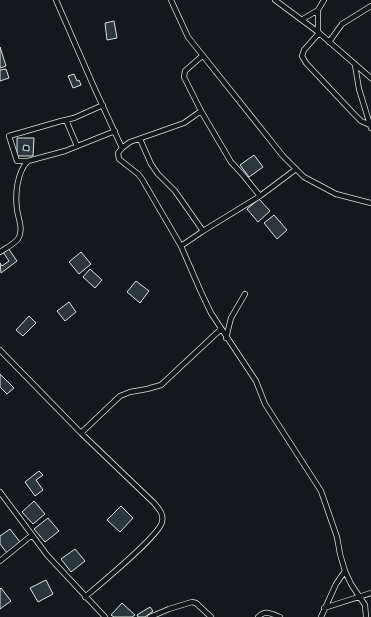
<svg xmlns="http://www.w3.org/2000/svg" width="371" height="617" font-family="Manrope,sans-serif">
<rect width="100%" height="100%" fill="#14181c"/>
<path fill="#2c363c" stroke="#d8e6dc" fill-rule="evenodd" d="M 114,21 L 117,38 L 107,40 L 105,23 Z
M 0,47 L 6,66 L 0,68 Z
M 6,69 L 9,78 L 0,81 L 0,70 Z
M 74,74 L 77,81 L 79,80 L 81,85 L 73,88 L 68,76 Z
M 17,138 L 34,138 L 33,156 L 17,156 ZM 24,145 L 29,146 L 29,151 L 23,150 Z
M 254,155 L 263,167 L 249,177 L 240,165 Z
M 259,199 L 270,211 L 258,222 L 247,209 Z
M 274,215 L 287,230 L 277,239 L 264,223 Z
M 8,248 L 17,261 L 1,273 L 0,263 L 2,266 L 9,261 L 3,252 Z
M 81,252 L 91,264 L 79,274 L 69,262 Z
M 90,269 L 102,280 L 95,288 L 83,277 Z
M 136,281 L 149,291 L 140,303 L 127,292 Z
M 69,302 L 76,312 L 65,321 L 57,311 Z
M 29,316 L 36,323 L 23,336 L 16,330 Z
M 0,374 L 14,388 L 7,394 L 0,387 Z
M 39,471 L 43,475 L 36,480 L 43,490 L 35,496 L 25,482 Z
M 34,501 L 45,514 L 33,524 L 22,512 Z
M 121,506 L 133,518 L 120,532 L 107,520 Z
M 48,518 L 59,531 L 45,542 L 34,529 Z
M 10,529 L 20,542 L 7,553 L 0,544 L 0,536 Z
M 75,549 L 85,561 L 71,572 L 61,559 Z
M 46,580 L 53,594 L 38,602 L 30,588 Z
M 1,588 L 11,601 L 0,609 L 0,589 Z
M 122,603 L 135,615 L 132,617 L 114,617 L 111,615 Z
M 150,607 L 153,611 L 145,617 L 138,617 L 137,615 Z"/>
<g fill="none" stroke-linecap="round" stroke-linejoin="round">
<defs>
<path id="street" d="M 56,0 L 94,87 L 122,148 L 130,142 L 184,123 L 201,111
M 171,0 L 188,37 L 283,156 L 304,177 L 336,194 L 371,203
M 275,0 L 318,32 L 371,78
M 318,10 L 324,0
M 303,19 L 318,10 L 318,32
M 319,33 L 304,50 L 302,56 L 306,63 L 354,114 L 361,121 L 370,125
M 329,42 L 342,24 L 371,6
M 202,56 L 185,71 L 184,77 L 201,111 L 231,162 L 243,175 L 260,196 L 296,169
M 355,65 L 359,89 L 371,128
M 66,120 L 77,146
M 140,139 L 151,164 L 158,174 L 175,191 L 203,231 L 260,196
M 122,148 L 118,153 L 119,159 L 138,174 L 142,179 L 181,246 L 201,292 L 211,313 L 256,381 L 265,404 L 321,491 L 337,537 L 340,554 L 345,571 L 351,584 L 365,605 L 366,617
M 28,161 L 17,161 L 9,136 L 61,121 L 74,118 L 103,105
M 181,246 L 203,231
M 0,252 C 6,248 14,244 18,239 C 24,229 18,219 17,209 C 15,194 17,172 28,161 L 65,151 L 115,131
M 226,338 L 231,318 L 245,294
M 0,350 L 81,433 L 154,503 C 159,509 164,514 162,522 C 159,536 99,585 85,597
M 81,433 L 120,396 L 130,392 L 147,389 L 161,385 L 221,329
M 0,492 L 47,555 L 105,617
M 0,561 L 32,535
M 324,608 L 371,593
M 150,617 L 169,609 L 192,602 L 196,603 L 211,617
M 258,617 C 266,609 271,614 280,617
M 321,617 L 336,584 L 345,571"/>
</defs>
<use href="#street" stroke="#d8e6dc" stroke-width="6"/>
<use href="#street" stroke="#14181c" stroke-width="4.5"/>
</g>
</svg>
